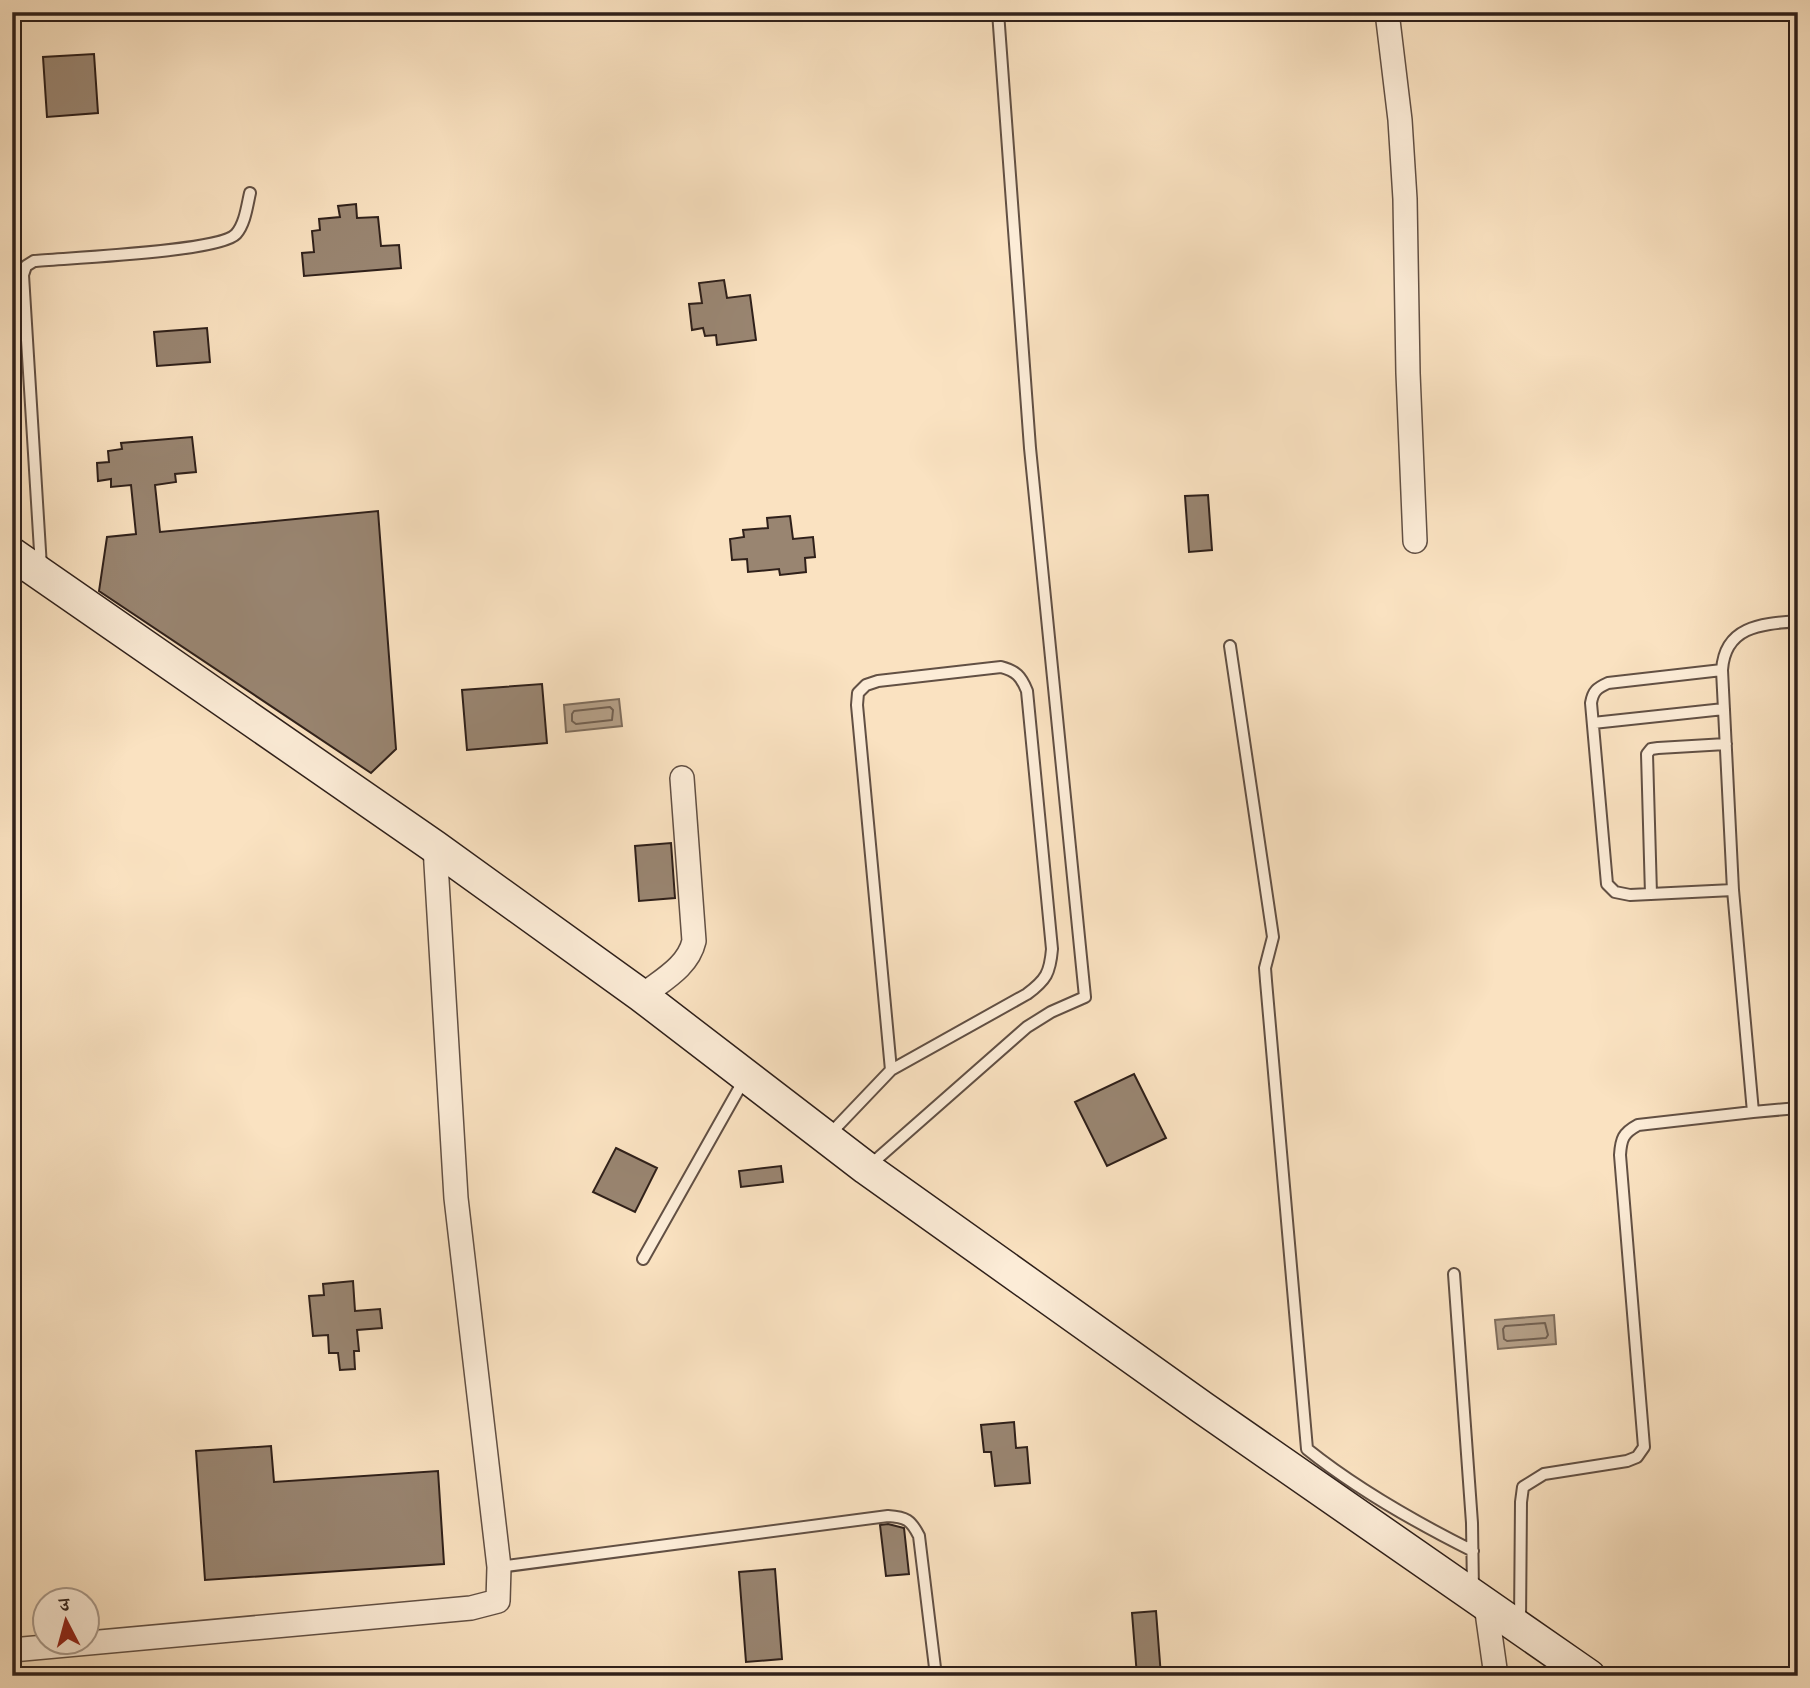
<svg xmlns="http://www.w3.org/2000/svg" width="1810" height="1688" font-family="'EB Garamond','Noto Serif Devanagari',serif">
<rect width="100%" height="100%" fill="#fae2c1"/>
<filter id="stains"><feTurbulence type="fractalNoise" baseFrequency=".00286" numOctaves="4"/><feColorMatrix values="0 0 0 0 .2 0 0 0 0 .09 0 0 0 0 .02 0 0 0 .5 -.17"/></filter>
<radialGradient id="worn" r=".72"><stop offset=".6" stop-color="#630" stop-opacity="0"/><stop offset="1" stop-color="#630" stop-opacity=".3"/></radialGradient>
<path fill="#b5a088" stroke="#7f6d5c" stroke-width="2" d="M 619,699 L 622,726 L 566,732 L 564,705 Z
M 1554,1315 L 1556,1344 L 1498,1349 L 1495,1320 Z"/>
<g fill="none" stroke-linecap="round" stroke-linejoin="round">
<path stroke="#726051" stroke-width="2" d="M 610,707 L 613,710 L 612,720 L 576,724 L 572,721 L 572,714 L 574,711 Z
M 1545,1323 L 1548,1335 L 1546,1338 L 1507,1341 L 1504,1339 L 1503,1329 L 1505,1326 Z"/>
</g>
<path fill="#998571" stroke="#2f201a" stroke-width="2" d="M 94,54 L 98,113 L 47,117 L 43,57 Z
M 356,204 L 357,218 L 378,217 L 381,246 L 399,245 L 401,268 L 304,276 L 302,253 L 314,252 L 312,231 L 320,230 L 319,219 L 340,217 L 338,206 Z
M 724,280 L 727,298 L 750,295 L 756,340 L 717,345 L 716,335 L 705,336 L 703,328 L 692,330 L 689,304 L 702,303 L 699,283 Z
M 207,328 L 210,362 L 157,366 L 154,332 Z
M 192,437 L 196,472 L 175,474 L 176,482 L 155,485 L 160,532 L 378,511 L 396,749 L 371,773 L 99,591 L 107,537 L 136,534 L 131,485 L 111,487 L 111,479 L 98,481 L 97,463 L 109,462 L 108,451 L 122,449 L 121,443 Z
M 1208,495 L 1212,550 L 1189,552 L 1185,496 Z
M 790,516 L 793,539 L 813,537 L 815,557 L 805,558 L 806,572 L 780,575 L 779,569 L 748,572 L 747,559 L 732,560 L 730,539 L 744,537 L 743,530 L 768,528 L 767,518 Z
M 542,684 L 547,743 L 467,750 L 462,690 Z
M 671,843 L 675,898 L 639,901 L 635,846 Z
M 1134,1074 L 1166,1138 L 1107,1166 L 1075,1102 Z
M 616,1148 L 657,1168 L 635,1212 L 593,1192 Z
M 781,1166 L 783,1182 L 741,1187 L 739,1171 Z
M 353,1281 L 355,1311 L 380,1309 L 382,1328 L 357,1330 L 359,1351 L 354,1351 L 355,1369 L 340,1370 L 338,1353 L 329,1353 L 328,1335 L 313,1336 L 309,1296 L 324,1295 L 323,1284 Z
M 1014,1422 L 1016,1448 L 1027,1447 L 1030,1483 L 995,1486 L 991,1452 L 984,1452 L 981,1425 Z
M 271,1446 L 274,1482 L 438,1471 L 444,1564 L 205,1580 L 196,1451 Z
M 888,1524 L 904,1528 L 909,1574 L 886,1576 L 880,1525 Z
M 775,1569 L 782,1659 L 746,1662 L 739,1572 Z
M 1156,1611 L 1161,1676 L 1137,1676 L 1132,1613 Z"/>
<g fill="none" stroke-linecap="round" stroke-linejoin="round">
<defs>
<path id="lane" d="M 41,567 L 23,275 L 26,266 L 34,261 C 66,258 220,252 236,234 C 245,224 247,206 250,193
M 1798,621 C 1761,624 1725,626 1722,670 L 1733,890 L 1753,1112 L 1798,1108
M 1230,646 L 1273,937 L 1265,968 L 1266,981 L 1307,1449 C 1358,1490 1415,1522 1473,1551
M 1722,670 L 1608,683 C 1597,688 1593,691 1591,703 L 1607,884 L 1615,892 L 1630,895 L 1733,890
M 1593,723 L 1724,709
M 1651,894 L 1647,754 L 1651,749 L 1658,748 L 1726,744
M 829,1135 L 891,1070 L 1027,994 C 1046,980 1050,973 1052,949 L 1027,691 C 1021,676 1016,671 1001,667 L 878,681 L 866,685 L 858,693 L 857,705 L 891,1070
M 869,1166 L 1027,1027 L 1051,1012 L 1085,997 L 1030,448 L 998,12
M 643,1259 L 745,1078
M 1454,1274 L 1472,1523 L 1473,1590
M 499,1567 L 888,1516 C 906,1517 911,1520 919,1536 L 936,1676
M 1520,1623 L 1521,1502 L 1523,1487 L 1544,1474 L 1627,1461 L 1637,1457 L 1644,1447 L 1620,1155 C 1621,1139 1623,1133 1638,1125 L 1753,1112"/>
<path id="street" d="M 1387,12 L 1400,120 L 1405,199 L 1408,373 L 1415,541
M 642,996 C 662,980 688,967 694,941 L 682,778
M 1486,1605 L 1496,1676
M 12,1650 L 471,1608 L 498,1601 L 499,1567 L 456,1198 L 435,847"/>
<path id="secondary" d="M 12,554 L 435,847 L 642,996 L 866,1168 L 1203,1408 L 1589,1676"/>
</defs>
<use href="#lane" stroke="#625044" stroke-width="14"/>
<use href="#street" stroke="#625044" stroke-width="26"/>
<use href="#secondary" stroke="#2f201a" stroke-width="35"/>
<use href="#lane" stroke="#fcecd7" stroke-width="10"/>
<use href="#street" stroke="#fcecd7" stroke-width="23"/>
<use href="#secondary" stroke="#fcecd7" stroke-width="32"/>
</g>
<rect width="1810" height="1688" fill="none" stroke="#fae2c1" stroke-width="42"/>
<rect x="14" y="14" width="1782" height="1660" fill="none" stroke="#2f201a" stroke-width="3.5"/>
<rect x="21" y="21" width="1768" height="1646" fill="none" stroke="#2f201a" stroke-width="2"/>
<g transform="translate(66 1621) rotate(354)"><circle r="33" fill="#fcecd7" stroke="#aa9a8b" stroke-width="2"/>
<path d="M0-5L12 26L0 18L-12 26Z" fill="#8f2418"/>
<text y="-10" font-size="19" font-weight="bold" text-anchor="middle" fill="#2f201a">उ</text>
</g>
<rect width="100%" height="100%" filter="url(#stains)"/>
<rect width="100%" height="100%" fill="url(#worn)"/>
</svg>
